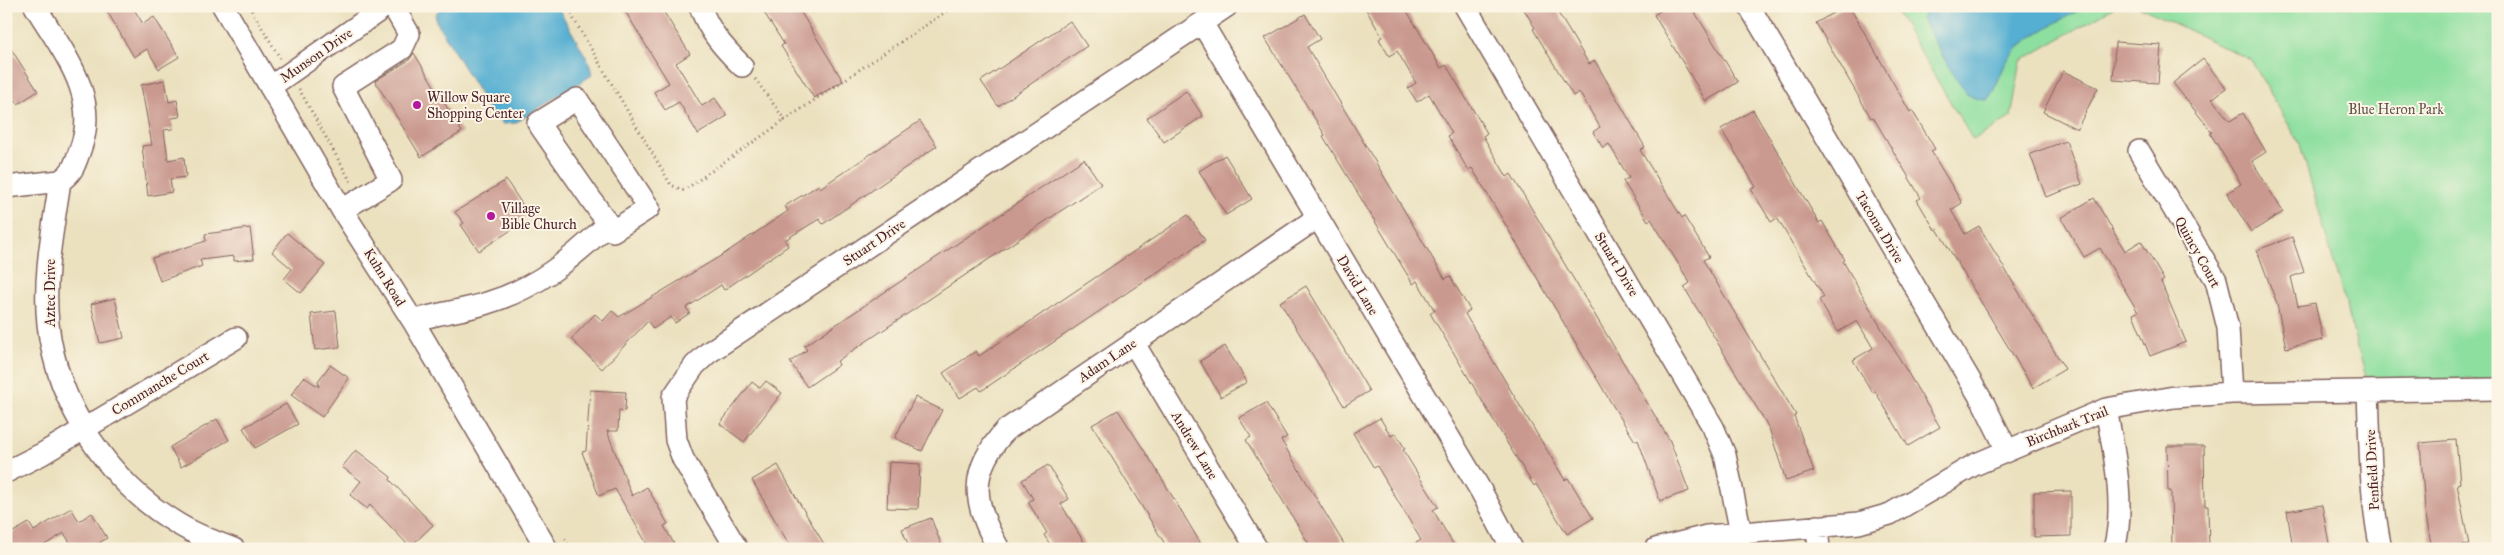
<svg xmlns="http://www.w3.org/2000/svg" width="2504" height="555" font-family="'IM FELL Great Primer',serif">
<rect width="100%" height="100%" fill="#fcf5e5"/>
<filter id="ink" filterUnits="userSpaceOnUse"><feTurbulence type="fractalNoise" baseFrequency=".02" numOctaves="2"/><feDisplacementMap in="SourceGraphic" scale="10" xChannelSelector="R" yChannelSelector="G"/><feConvolveMatrix kernelMatrix="1 2 1 2 8 2 1 2 1" color-interpolation-filters="sRGB"/></filter>
<filter id="wash" filterUnits="userSpaceOnUse"><feTurbulence type="fractalNoise" baseFrequency=".0096" numOctaves="4" result="noise"/><feDisplacementMap in="SourceGraphic" scale="20" xChannelSelector="R" yChannelSelector="G"/><feGaussianBlur stdDeviation="1.12" result="paint"/><feColorMatrix in="noise" values="0 0 0 0 0 0 0 0 0 0 0 0 0 0 0 0 0 1.4 0 .05"/><feComposite in="paint" operator="in"/></filter>
<g filter="url(#wash)">
<rect width="100%" height="100%" fill="#ebe1bf"/>
<path fill="#8ddf9f" stroke="#6c7f65" d="M 1893,6 L 2116,6 L 2021,61 L 2011,117 L 1973,140 Z
M 2138,6 L 2498,6 L 2498,379 L 2367,380 L 2300,144 L 2251,60 Z"/>
<path fill="#54afd2" stroke="#4f677e" d="M 444,6 L 557,6 L 589,62 L 592,75 L 515,123 L 503,124 L 492,115 L 436,21 C 434,13 438,11 444,6 Z
M 1928,6 L 2086,6 C 2064,19 2033,33 2016,50 C 2001,63 2000,85 1987,100 C 1980,100 1975,99 1969,95 C 1958,86 1930,34 1922,19 Z"/>
<g id="blocks">
<path fill="#c9988e" d="M 104,6 L 132,6 L 143,24 L 154,17 L 179,57 L 159,69 L 147,49 L 134,57 Z
M 622,6 L 660,6 L 690,54 L 676,63 L 702,106 L 715,98 L 727,116 L 698,134 L 679,102 L 665,110 L 654,92 L 669,83 Z
M 760,6 L 797,6 L 843,81 L 814,98 L 781,46 L 784,44 Z
M 1364,6 L 1404,6 L 1441,68 L 1446,65 L 1487,133 L 1483,136 L 1507,177 L 1511,174 L 1670,441 L 1689,491 L 1660,501 L 1638,440 L 1635,441 L 1610,401 L 1472,168 L 1468,170 L 1448,136 L 1452,133 L 1429,94 L 1417,102 L 1408,88 L 1416,83 L 1397,51 L 1389,56 L 1379,39 L 1382,37 Z
M 1522,6 L 1554,6 L 1589,64 L 1595,61 L 1645,147 L 1640,150 L 1682,218 L 1684,216 L 1709,257 L 1703,260 L 1796,415 L 1794,416 L 1814,471 L 1786,481 L 1769,428 L 1684,287 L 1690,283 L 1651,219 L 1648,221 L 1623,181 L 1629,178 L 1609,144 L 1603,148 L 1593,132 L 1600,127 L 1579,92 L 1573,96 L 1533,29 L 1535,28 Z
M 1668,6 L 1691,6 L 1738,82 L 1706,101 L 1654,15 Z
M 1845,6 L 1849,6 L 1910,112 L 1912,110 L 1935,149 L 1931,151 L 1962,203 L 1951,210 L 1965,234 L 1979,226 L 2065,369 L 2033,388 L 1937,229 L 1935,230 L 1917,200 L 1921,198 L 1873,117 L 1871,118 L 1816,23 Z
M 1305,14 L 1320,39 L 1307,47 L 1445,279 L 1450,276 L 1470,310 L 1465,314 L 1528,419 L 1565,480 L 1568,478 L 1593,518 L 1567,534 L 1536,484 L 1534,486 L 1509,446 L 1430,313 L 1435,311 L 1417,281 L 1413,284 L 1323,136 L 1325,135 L 1265,38 Z
M 1070,21 L 1087,46 L 998,106 L 981,81 Z
M 6,41 L 38,91 L 18,104 L 6,85 Z
M 2115,42 L 2161,45 L 2158,83 L 2113,80 Z
M 414,53 L 462,132 L 421,157 L 375,81 L 409,60 Z
M 2203,59 L 2226,88 L 2212,99 L 2230,121 L 2243,113 L 2266,152 L 2252,161 L 2283,212 L 2251,232 L 2227,193 L 2241,184 L 2210,133 L 2212,132 L 2173,83 Z
M 2063,71 L 2098,88 L 2077,129 L 2043,112 Z
M 165,80 L 169,102 L 177,100 L 180,117 L 171,118 L 173,129 L 164,130 L 168,160 L 184,157 L 186,177 L 170,179 L 172,192 L 148,196 L 142,146 L 152,145 L 141,85 Z
M 1186,91 L 1203,116 L 1164,142 L 1147,118 Z
M 1753,110 L 1819,223 L 1822,221 L 1845,260 L 1843,261 L 1876,319 L 1940,427 L 1908,446 L 1875,391 L 1872,392 L 1853,360 L 1873,348 L 1857,321 L 1838,332 L 1819,300 L 1824,297 L 1777,218 L 1771,222 L 1751,189 L 1756,187 L 1721,129 Z
M 920,121 L 937,146 L 823,224 L 819,219 L 785,240 L 788,246 L 724,290 L 721,285 L 686,308 L 690,313 L 675,323 L 671,317 L 653,329 L 648,321 L 602,369 L 571,339 L 595,314 L 603,321 L 612,311 L 619,317 L 724,254 L 788,211 L 785,206 L 819,185 L 820,188 Z
M 2066,141 L 2082,184 L 2046,197 L 2030,154 Z
M 1225,155 L 1252,199 L 1226,215 L 1199,171 Z
M 1084,159 L 1101,184 L 837,361 L 839,365 L 807,387 L 790,362 L 807,350 L 804,346 Z
M 506,180 L 528,213 L 520,219 L 522,223 L 479,251 L 461,225 L 464,223 L 455,212 Z
M 2094,198 L 2125,251 L 2141,241 L 2164,280 L 2161,282 L 2186,342 L 2150,356 L 2133,314 L 2138,312 L 2100,248 L 2084,257 L 2061,218 Z
M 1188,215 L 1205,240 L 981,391 L 978,387 L 960,398 L 943,373 L 976,351 L 979,356 Z
M 250,228 L 254,259 L 234,261 L 234,256 L 200,260 L 202,266 L 160,281 L 152,258 L 206,241 L 205,234 Z
M 287,233 L 325,265 L 301,293 L 284,279 L 292,269 L 272,252 Z
M 2292,237 L 2304,272 L 2291,277 L 2298,306 L 2315,303 L 2323,340 L 2286,348 L 2277,304 L 2257,250 Z
M 1306,286 L 1369,391 L 1344,406 L 1280,302 Z
M 115,298 L 124,338 L 100,343 L 91,304 Z
M 336,311 L 340,347 L 315,350 L 311,314 Z
M 1225,346 L 1247,382 L 1221,397 L 1200,361 Z
M 330,365 L 349,378 L 322,417 L 291,395 L 304,377 L 319,387 L 318,381 Z
M 766,381 L 782,393 L 744,442 L 720,424 L 752,382 L 760,388 Z
M 590,390 L 626,392 L 625,411 L 619,410 L 618,431 L 607,431 L 632,496 L 647,487 L 668,524 L 664,526 L 677,549 L 650,549 L 615,489 L 599,496 L 582,452 L 586,451 Z
M 915,397 L 942,410 L 922,451 L 895,438 Z
M 1266,403 L 1287,437 L 1281,440 L 1347,549 L 1312,549 L 1246,440 L 1251,437 L 1239,418 Z
M 286,404 L 298,424 L 255,448 L 243,428 Z
M 1118,410 L 1153,464 L 1204,549 L 1168,549 L 1117,466 L 1092,425 Z
M 1380,418 L 1391,436 L 1396,433 L 1405,449 L 1403,450 L 1438,507 L 1433,510 L 1456,549 L 1406,549 L 1421,540 L 1377,466 L 1374,468 L 1353,433 Z
M 217,419 L 229,440 L 181,467 L 170,447 Z
M 2456,440 L 2460,483 L 2457,484 L 2469,545 L 2432,549 L 2425,510 L 2420,443 Z
M 2167,446 L 2204,446 L 2205,506 L 2208,506 L 2209,549 L 2172,549 L 2171,491 L 2168,491 Z
M 356,450 L 391,477 L 390,480 L 433,525 L 410,547 L 370,505 L 367,509 L 350,495 L 361,481 L 342,467 Z
M 889,462 L 920,464 L 918,509 L 887,508 Z
M 778,465 L 797,499 L 827,549 L 792,549 L 780,529 L 752,480 Z
M 1048,465 L 1069,499 L 1061,504 L 1088,549 L 1053,549 L 1044,535 L 1047,533 L 1028,502 L 1033,499 L 1022,480 Z
M 2071,491 L 2071,536 L 2034,537 L 2034,492 Z
M 2322,505 L 2330,549 L 2293,549 L 2287,511 Z
M 71,508 L 79,521 L 92,513 L 107,538 L 90,549 L 74,549 L 64,533 L 38,549 L 6,549 L 6,536 L 29,523 L 34,531 Z
M 931,518 L 943,549 L 910,549 L 902,529 Z"/>
</g>
</g>
<g filter="url(#ink)">
<use href="#blocks" fill-opacity="0" stroke="#82635f" stroke-width="1"/>
<g fill="none" stroke-linecap="round" stroke-linejoin="round">
<defs>
<path id="minor" d="M 35,6 C 62,51 101,96 80,150 C 75,164 73,173 60,181 C 53,229 43,276 48,324 C 57,405 109,483 178,524 C 196,535 215,542 234,549
M 223,6 L 342,210 L 413,321 L 547,549
M 700,6 C 709,32 724,48 742,66
M 1465,6 L 1713,427 L 1725,455 L 1741,533
M 1749,6 L 1984,404 L 2007,450
M 1202,23 L 1481,491 L 1512,549
M 270,87 L 386,6
M 577,99 L 649,208 L 613,231 L 538,123 Z
M 2139,151 L 2216,280 L 2228,328 L 2232,393
M 6,187 L 60,181
M 342,210 L 391,180 L 343,87 L 402,49 L 409,34 L 393,6
M 413,321 C 437,313 463,311 487,303 C 537,288 570,260 607,225
M 1133,342 L 1257,549
M 2368,391 C 2370,444 2370,497 2381,549
M 2106,409 C 2114,452 2126,506 2114,549
M 6,472 L 42,454 L 236,338
M 1817,526 L 1819,549
M 737,549 L 683,459 L 676,440 L 673,397 L 695,365 L 708,353 L 1227,6
M 999,549 C 972,503 968,471 1006,430 L 1317,218
M 1656,549 L 1707,536 L 1859,523 L 1890,514 L 1974,465 L 2106,409 L 2174,397 L 2232,393 L 2498,389"/>
</defs>
<use href="#minor" stroke="#82635f" stroke-width="24"/>
<path stroke="#82635f" stroke-width="3" stroke-dasharray="1 4" stroke-linecap="butt" d="M 249,6 L 280,58
M 566,6 L 671,185 L 683,190 L 690,186 L 785,120
M 755,79 L 785,120 L 954,6
M 299,89 L 352,184
M 565,539 L 571,549"/>
<use href="#minor" stroke="#fff" stroke-width="21"/>
</g>
</g>
<g fill="#b5179e" stroke="#fcf5e5" stroke-width="2">
<circle cx="417" cy="105" r="5"/>
<circle cx="491" cy="216" r="5"/>
</g>
<g text-anchor="middle" stroke-width="4" stroke-linejoin="round" paint-order="stroke">
<g font-size="14" fill="#4a1f2b" stroke="#fcf5e5">
<text transform="translate(316 55) rotate(-35)" y="5">Munson Drive</text>
<text transform="translate(1880 227) rotate(59)" y="5">Tacoma Drive</text>
<text transform="translate(874 242) rotate(-34)" y="5">Stuart Drive</text>
<text transform="translate(2198 252) rotate(61)" y="5">Quincy Court</text>
<text transform="translate(1617 264) rotate(59)" y="5">Stuart Drive</text>
<text transform="translate(385 277) rotate(58)" y="5">Kuhn Road</text>
<text transform="translate(1358 285) rotate(59)" y="5">David Lane</text>
<text transform="translate(50 293) rotate(-90)" y="5">Aztec Drive</text>
<text transform="translate(1107 360) rotate(-34)" y="5">Adam Lane</text>
<text transform="translate(160 383) rotate(-31)" y="5">Commanche Court</text>
<text transform="translate(2067 426) rotate(-22)" y="5">Birchbark Trail</text>
<text transform="translate(1195 445) rotate(59)" y="5">Andrew Lane</text>
<text transform="translate(2372 470) rotate(-93)" y="5">Penfield Drive</text>
</g>
<g font-size="14" fill="#4a1f2b" stroke="#fcf5e5" text-anchor="start">
<text x="427" y="102">Willow Square<tspan x="427" dy="16">Shopping Center</tspan></text>
<text x="501" y="213">Village<tspan x="501" dy="16">Bible Church</tspan></text>
</g>
<g font-size="14" fill="#5b4f48" stroke="#fcf5e5">
<text x="2396" y="114">Blue Heron Park</text>
</g>
</g>
<rect width="2504" height="555" fill="none" stroke="#fcf5e5" stroke-width="25"/>
</svg>
